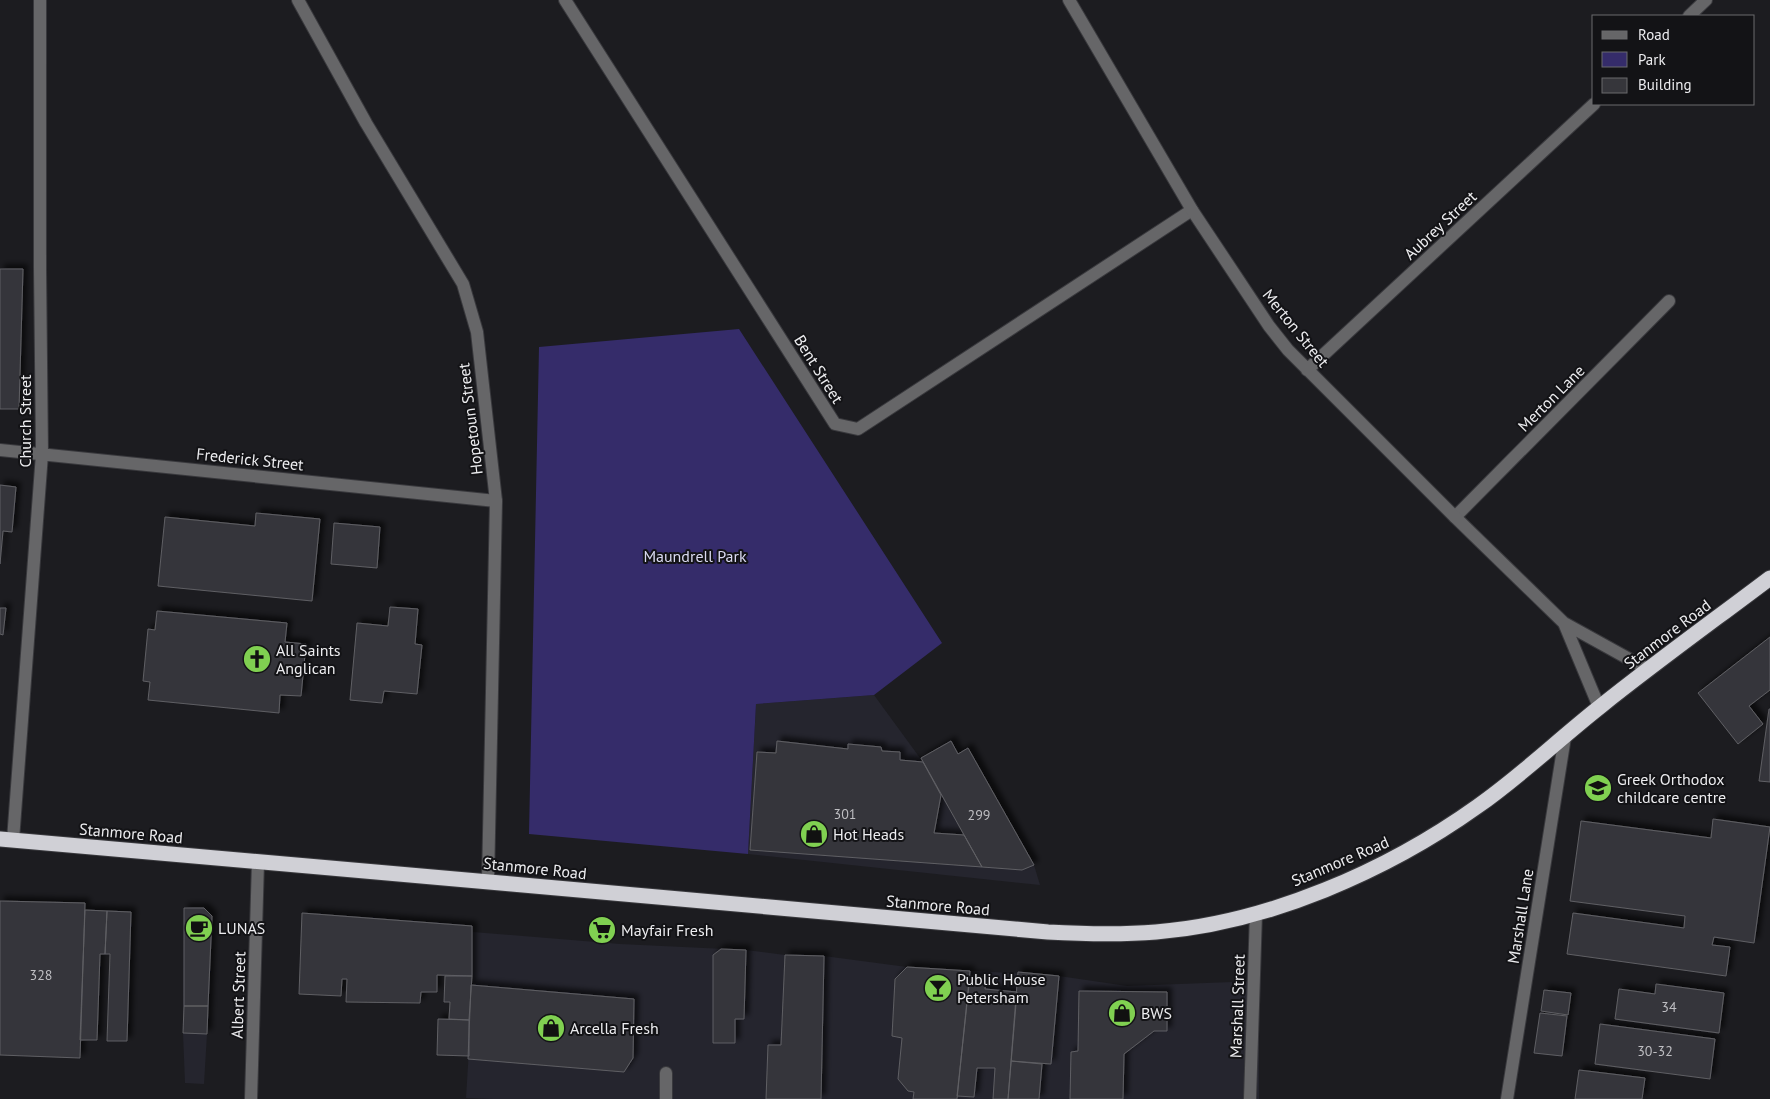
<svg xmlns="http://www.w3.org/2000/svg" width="1770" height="1099" font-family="'PT Sans',sans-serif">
<defs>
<filter id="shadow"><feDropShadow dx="4.5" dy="-4.5" stdDeviation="2.5" flood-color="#0009"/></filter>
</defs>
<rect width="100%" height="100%" fill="#1c1c20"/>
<path fill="#25252e" d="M 874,695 L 920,758 L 951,741 L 958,754 L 968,748 L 1034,865 L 1040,885 L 748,854 L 756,704 Z
M 184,908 L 204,908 L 212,916 L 207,1034 L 204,1084 L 185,1083 L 183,1033 Z
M 473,932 L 620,944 L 746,950 L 785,955 L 824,956 L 907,967 L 1059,976 L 1127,986 L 1259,981 L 1259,1099 L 493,1099 L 466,1098 L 473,984 Z"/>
<path fill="#352c6a" d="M 739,329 L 942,643 L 874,695 L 756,704 L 748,854 L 529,834 L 539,347 Z"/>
<path fill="#36363b" stroke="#5f5f64" filter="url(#shadow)" d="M 0,269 L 23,269 L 19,409 L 0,409 Z
M 0,485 L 16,487 L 12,532 L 3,531 L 0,564 Z
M 256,513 L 320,519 L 312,601 L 158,586 L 165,517 L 255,526 Z
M 334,523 L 380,527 L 377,568 L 331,564 Z
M 390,607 L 418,609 L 415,644 L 422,645 L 417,694 L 384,691 L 382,703 L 350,700 L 357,623 L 388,626 Z
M 0,608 L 6,608 L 3,635 L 0,634 Z
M 157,611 L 287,623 L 285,642 L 306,644 L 301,696 L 280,695 L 279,713 L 148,700 L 150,682 L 143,681 L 148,629 L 155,630 Z
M 1770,637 L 1770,690 L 1749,706 L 1763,724 L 1738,744 L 1698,693 Z
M 1769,709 L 1770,709 L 1770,782 L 1759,781 Z
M 777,741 L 848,749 L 848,744 L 881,747 L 882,751 L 900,752 L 900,760 L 923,762 L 941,795 L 934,833 L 964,835 L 982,867 L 750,850 L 757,752 L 776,753 Z
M 951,741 L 958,754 L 968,748 L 1034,865 L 1022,870 L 982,867 L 921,758 Z
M 1713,819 L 1770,827 L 1754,943 L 1714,937 L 1712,945 L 1730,947 L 1726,976 L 1567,954 L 1573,913 L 1684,928 L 1685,916 L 1570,901 L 1581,821 L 1711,838 Z
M 0,901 L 85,903 L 80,1058 L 0,1055 Z
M 184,908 L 204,908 L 212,916 L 208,1006 L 184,1006 Z
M 85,910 L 107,911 L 105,954 L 100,954 L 97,1040 L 80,1040 Z
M 107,911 L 131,912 L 127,1041 L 107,1041 L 110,954 L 105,954 Z
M 302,913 L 472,926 L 472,976 L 437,975 L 437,992 L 421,992 L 420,1003 L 346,1002 L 347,979 L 342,979 L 341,996 L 299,994 Z
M 721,949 L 746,950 L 744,1019 L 735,1019 L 735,1043 L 713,1043 L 713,955 Z
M 785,955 L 824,956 L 821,1099 L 766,1099 L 768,1045 L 781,1045 Z
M 907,967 L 970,971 L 957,1099 L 913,1099 L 914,1092 L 908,1091 L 898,1079 L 902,1038 L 892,1036 L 895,979 Z
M 1018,972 L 1059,976 L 1051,1064 L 1011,1061 Z
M 445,976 L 472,976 L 469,1020 L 449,1019 L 450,1002 L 444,1002 Z
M 970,976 L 986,977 L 985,989 L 1017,992 L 1008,1099 L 993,1099 L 995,1068 L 977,1068 L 974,1097 L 957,1096 Z
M 1656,984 L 1724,993 L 1719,1033 L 1615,1019 L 1619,989 L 1655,994 Z
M 471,985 L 634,999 L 633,1058 L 624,1072 L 468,1059 Z
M 1544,990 L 1571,993 L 1568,1015 L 1541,1011 Z
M 1079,991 L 1167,992 L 1167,1031 L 1154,1031 L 1124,1054 L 1123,1099 L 1070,1099 L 1071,1052 L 1078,1051 Z
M 184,1006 L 208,1006 L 207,1034 L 183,1033 Z
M 1540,1013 L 1567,1016 L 1562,1056 L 1534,1053 Z
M 438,1019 L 469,1020 L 469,1056 L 437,1055 Z
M 1600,1024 L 1715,1039 L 1710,1079 L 1595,1064 Z
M 1011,1061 L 1042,1064 L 1039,1099 L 1008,1099 Z
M 1579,1070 L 1645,1078 L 1642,1099 L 1575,1099 Z"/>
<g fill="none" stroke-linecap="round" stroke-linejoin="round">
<defs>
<path id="lane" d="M 565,0 L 835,424 L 858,429 L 1192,210
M 0,450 L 496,501
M 1455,517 L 1669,301
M 13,840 L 42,454 L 40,268 L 40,0
M 1507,1099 L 1565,737"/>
<path id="street" d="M 298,0 L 366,123 L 463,284 L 477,332 L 496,501 L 488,881
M 1069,0 L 1192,210 L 1269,326 L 1288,350 L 1455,517 L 1564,623 L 1649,670
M 1689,16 L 1706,0
M 1307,370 L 1594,104
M 1564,623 L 1599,707
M 251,1099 L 258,862
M 666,1099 L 666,1073
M 1250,1099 L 1256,913"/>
<path id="highway" d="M 0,839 C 350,868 698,902 1048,932 C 1084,934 1120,935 1156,932 C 1268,923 1387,871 1478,806 C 1521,776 1559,739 1601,706 C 1656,662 1713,621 1770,578"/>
</defs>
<use href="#lane" stroke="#39393d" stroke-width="14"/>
<use href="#street" stroke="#39393d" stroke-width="14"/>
<use href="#highway" stroke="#39393d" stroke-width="17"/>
<use href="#lane" stroke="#666668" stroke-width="12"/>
<use href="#street" stroke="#666668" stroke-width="12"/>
<use href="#highway" stroke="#d0d0d6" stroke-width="15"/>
</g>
<defs>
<symbol id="church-disc" viewBox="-11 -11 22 22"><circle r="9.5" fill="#80d051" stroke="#131316"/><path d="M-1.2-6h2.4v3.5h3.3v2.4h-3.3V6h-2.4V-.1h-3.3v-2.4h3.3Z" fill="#111"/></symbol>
<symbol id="school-disc" viewBox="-11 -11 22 22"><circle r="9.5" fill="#80d051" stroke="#131316"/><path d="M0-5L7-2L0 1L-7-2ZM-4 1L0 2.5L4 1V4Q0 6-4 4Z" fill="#111"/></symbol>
<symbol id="shop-disc" viewBox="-11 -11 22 22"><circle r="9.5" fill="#80d051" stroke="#131316"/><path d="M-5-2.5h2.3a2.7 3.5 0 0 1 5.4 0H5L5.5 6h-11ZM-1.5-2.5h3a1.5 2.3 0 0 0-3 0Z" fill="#111"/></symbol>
<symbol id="cafe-disc" viewBox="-11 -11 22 22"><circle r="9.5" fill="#80d051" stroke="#131316"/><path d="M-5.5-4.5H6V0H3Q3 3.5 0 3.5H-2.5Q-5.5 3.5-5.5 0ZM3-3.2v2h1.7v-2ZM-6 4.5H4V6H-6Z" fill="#111"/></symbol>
<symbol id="supermarket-disc" viewBox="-11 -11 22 22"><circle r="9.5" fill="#80d051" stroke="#131316"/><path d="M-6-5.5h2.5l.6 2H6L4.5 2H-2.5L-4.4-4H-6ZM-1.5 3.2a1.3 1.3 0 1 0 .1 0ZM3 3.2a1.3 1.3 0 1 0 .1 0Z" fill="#111"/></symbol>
<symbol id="bar-disc" viewBox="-11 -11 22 22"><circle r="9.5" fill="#80d051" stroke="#131316"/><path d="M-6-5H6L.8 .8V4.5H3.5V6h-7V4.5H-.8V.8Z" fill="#111"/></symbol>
</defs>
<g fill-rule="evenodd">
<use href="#church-disc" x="241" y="643" width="32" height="32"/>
<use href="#school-disc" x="1582" y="772" width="32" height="32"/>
<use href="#shop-disc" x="798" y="818" width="32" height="32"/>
<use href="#cafe-disc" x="183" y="912" width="32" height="32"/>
<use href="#supermarket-disc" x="586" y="914" width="32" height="32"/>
<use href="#bar-disc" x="922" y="972" width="32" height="32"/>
<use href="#shop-disc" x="1106" y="997" width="32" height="32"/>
<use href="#shop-disc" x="535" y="1012" width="32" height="32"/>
</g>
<g text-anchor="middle" stroke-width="4" stroke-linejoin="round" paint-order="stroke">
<g font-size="14" fill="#bebec2">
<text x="845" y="819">301</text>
<text x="979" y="820">299</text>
<text x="41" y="980">328</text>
<text x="1669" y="1012">34</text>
<text x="1655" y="1056">30-32</text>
</g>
<g font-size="16" fill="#ececef" stroke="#131316">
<text transform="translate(1440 225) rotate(-43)" y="6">Aubrey Street</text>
<text transform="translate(1296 328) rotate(51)" y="6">Merton Street</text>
<text transform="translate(819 369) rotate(58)" y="6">Bent Street</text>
<text transform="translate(1551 398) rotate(-45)" y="6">Merton Lane</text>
<text transform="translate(470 419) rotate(-97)" y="6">Hopetoun Street</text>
<text transform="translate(25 421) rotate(-90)" y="6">Church Street</text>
<text transform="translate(250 459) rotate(6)" y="6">Frederick Street</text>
<text transform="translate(1667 634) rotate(-37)" y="6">Stanmore Road</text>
<text transform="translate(131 833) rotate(5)" y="6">Stanmore Road</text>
<text transform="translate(1340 861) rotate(-23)" y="6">Stanmore Road</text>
<text transform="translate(535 868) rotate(6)" y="6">Stanmore Road</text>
<text transform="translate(938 905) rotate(5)" y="6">Stanmore Road</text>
<text transform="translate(1520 916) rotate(-81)" y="6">Marshall Lane</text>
<text transform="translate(238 995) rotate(-88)" y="6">Albert Street</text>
<text transform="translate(1237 1006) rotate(-88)" y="6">Marshall Street</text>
</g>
<g font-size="16" fill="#dadaf1" stroke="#131316">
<text x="695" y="562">Maundrell Park</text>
</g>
<g font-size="16" fill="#ececef" stroke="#131316" text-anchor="start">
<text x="276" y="656">All Saints<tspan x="276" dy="18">Anglican</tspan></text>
<text x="1617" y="785">Greek Orthodox<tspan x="1617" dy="18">childcare centre</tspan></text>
<text x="833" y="840">Hot Heads</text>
<text x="218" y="934">LUNAS</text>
<text x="621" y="936">Mayfair Fresh</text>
<text x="957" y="985">Public House<tspan x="957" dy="18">Petersham</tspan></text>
<text x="1141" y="1019">BWS</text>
<text x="570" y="1034">Arcella Fresh</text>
</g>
</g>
<rect x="1592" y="15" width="162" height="90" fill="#131316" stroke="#6a6a6d"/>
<rect x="1602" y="31" width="25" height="8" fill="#666668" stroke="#6a6a6d"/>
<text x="1638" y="40" font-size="15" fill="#ececef">Road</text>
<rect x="1602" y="52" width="25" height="15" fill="#352c6a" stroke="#6a6a6d"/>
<text x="1638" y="65" font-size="15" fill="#ececef">Park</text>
<rect x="1602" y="78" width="25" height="15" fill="#36363b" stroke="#6a6a6d"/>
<text x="1638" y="90" font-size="15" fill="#ececef">Building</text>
</svg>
